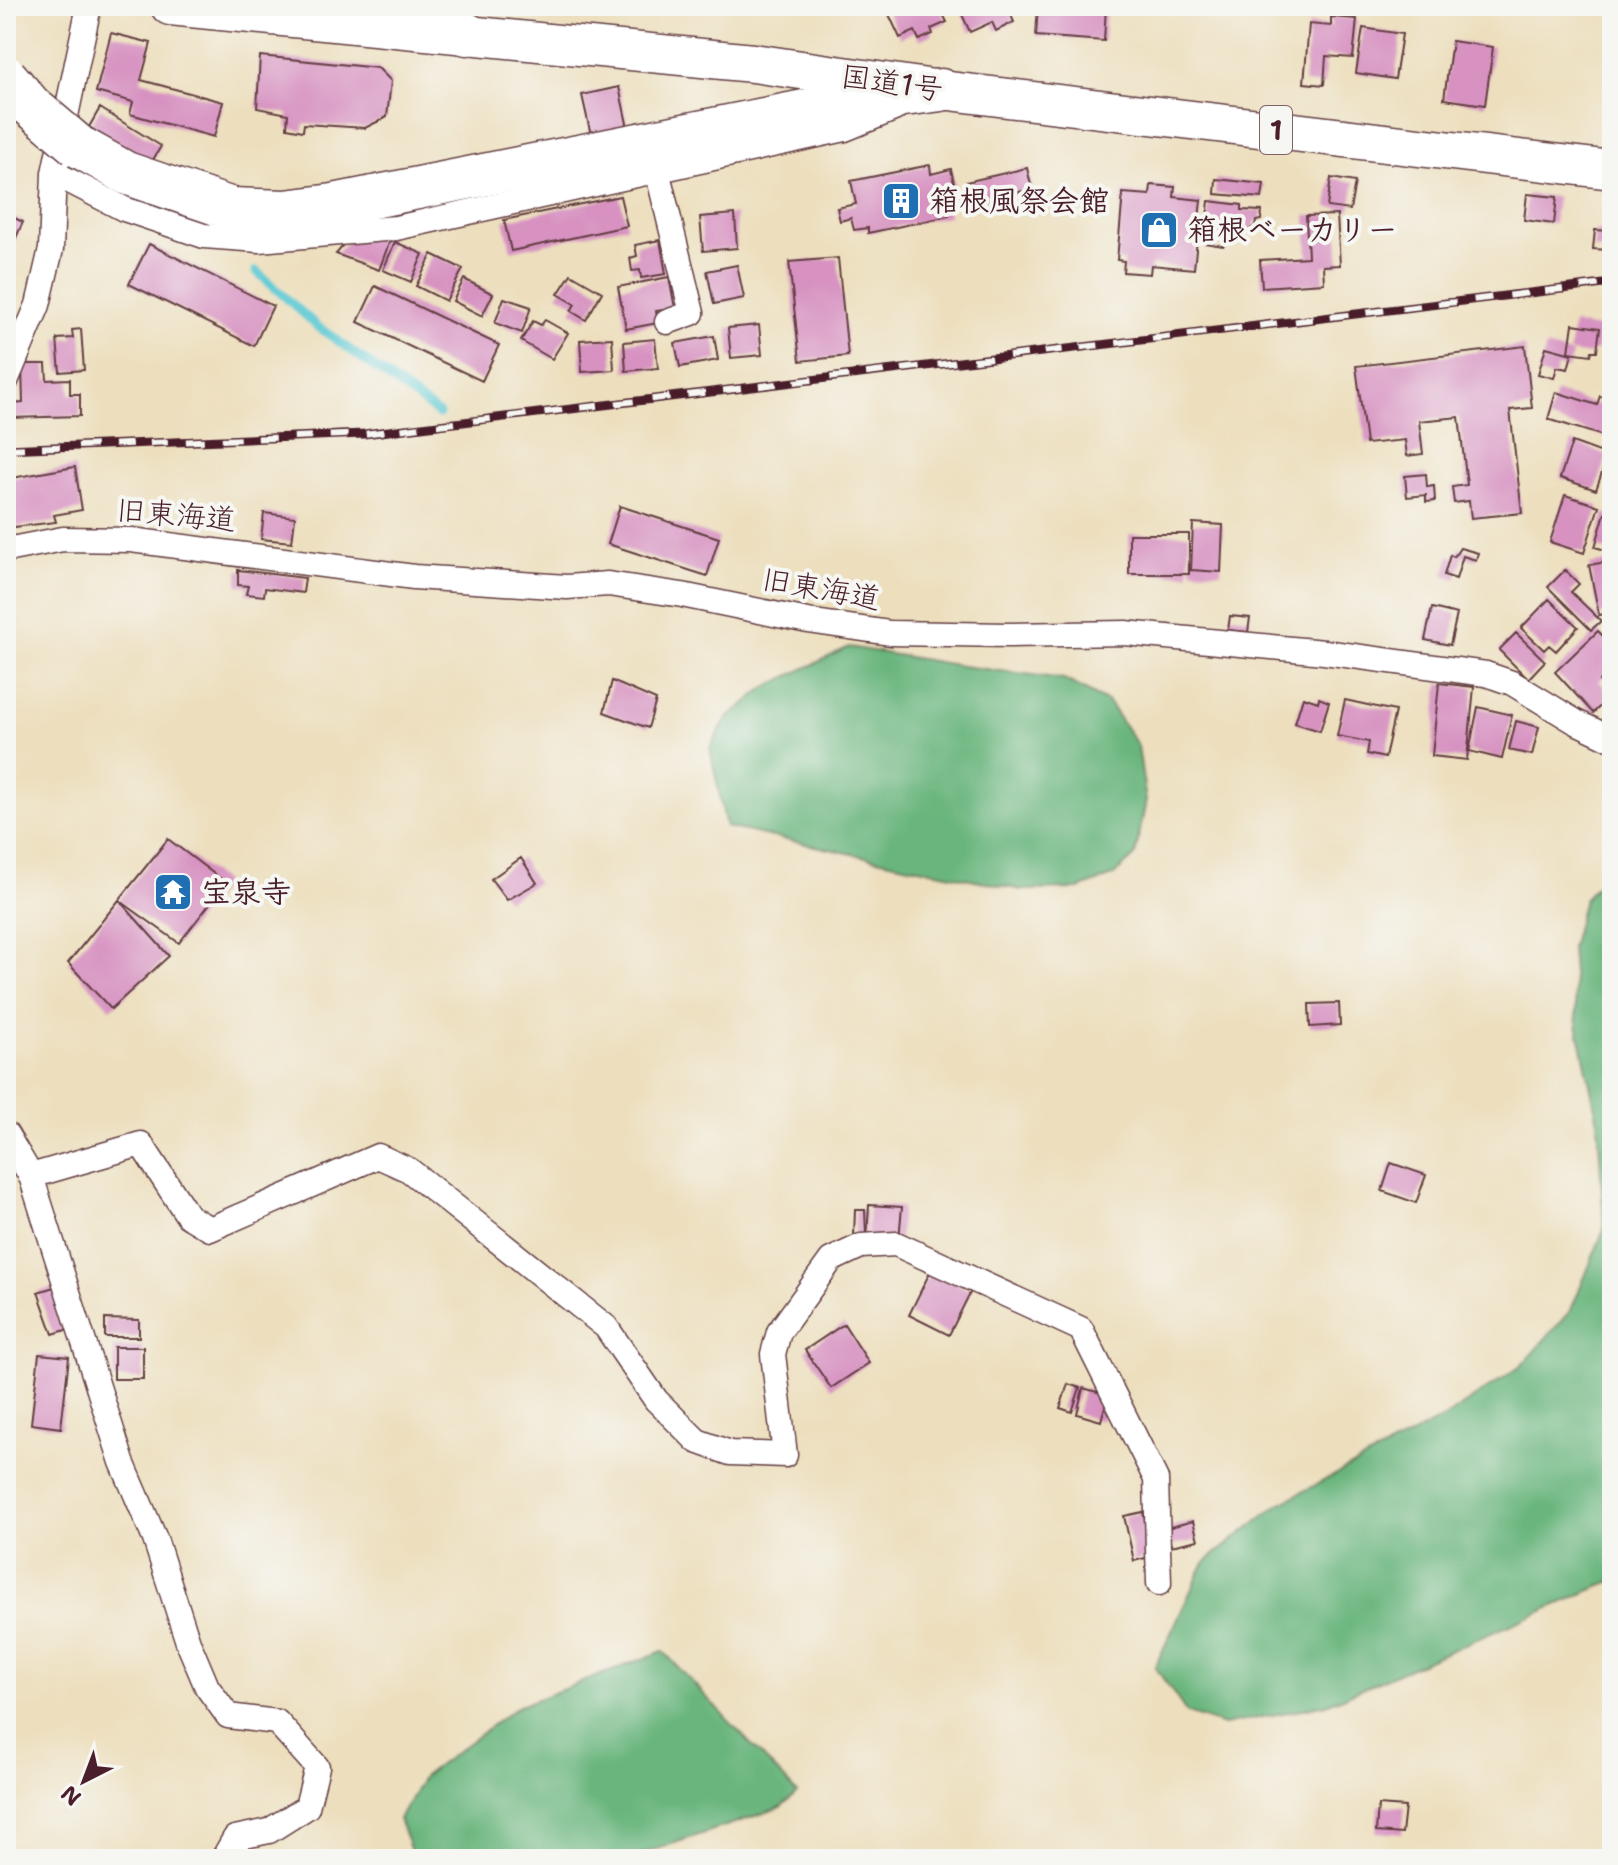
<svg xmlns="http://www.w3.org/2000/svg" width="1618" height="1865" font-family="'Shantell Sans','Klee One',sans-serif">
<rect width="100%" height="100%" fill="#f6f6f2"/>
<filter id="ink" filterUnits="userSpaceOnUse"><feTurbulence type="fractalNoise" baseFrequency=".0125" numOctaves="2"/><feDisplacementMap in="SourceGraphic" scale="16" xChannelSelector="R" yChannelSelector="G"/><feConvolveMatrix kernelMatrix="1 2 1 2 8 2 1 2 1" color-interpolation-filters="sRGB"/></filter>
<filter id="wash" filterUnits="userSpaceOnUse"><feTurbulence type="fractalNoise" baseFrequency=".006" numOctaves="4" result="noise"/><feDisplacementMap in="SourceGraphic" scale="32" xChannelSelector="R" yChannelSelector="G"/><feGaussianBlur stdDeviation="1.8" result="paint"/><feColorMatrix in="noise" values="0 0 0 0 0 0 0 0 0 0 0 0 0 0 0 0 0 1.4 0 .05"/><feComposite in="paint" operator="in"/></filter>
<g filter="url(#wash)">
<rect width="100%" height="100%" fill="#eddfbe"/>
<path fill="#69b57d" stroke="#5a6a54" stroke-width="2" d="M 849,647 L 962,666 L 1064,679 L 1108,702 L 1138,746 L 1146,801 L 1135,856 L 1113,876 L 1079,889 L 1022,890 L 726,827 L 710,748 L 727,719 L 764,688 Z
M 1612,869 L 1612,1581 L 1326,1704 L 1224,1725 L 1187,1713 L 1155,1667 L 1204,1563 L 1279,1504 L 1444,1418 L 1521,1366 L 1571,1310 L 1604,1230 L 1598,1121 L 1577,1024 L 1571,948 L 1584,899 Z
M 663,1651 L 797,1793 L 779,1808 L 627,1859 L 414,1859 L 399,1819 L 424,1776 L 517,1707 Z"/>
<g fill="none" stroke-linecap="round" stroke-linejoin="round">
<path stroke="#5cc9d3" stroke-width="9" d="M 6,165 L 12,170
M 256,271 L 317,326 L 439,414"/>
</g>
<g id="blocks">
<path fill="#d792c1" d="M 885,6 L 939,6 L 947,22 L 931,29 L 933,34 L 919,40 L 915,31 L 900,38 Z
M 958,6 L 1007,6 L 1014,22 L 996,31 L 992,22 L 970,32 Z
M 1038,6 L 1106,6 L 1104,41 L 1036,36 Z
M 1331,17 L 1357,19 L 1353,58 L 1326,56 L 1324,85 L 1304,83 L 1309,24 L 1331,26 Z
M 1363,28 L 1402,34 L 1395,79 L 1356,73 Z
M 111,33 L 151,43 L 141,80 L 223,102 L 214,137 L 130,114 L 133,102 L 96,92 Z
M 1452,41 L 1493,47 L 1485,105 L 1444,99 Z
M 260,56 L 378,68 L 391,81 L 387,117 L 365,128 L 304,124 L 303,131 L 287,128 L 288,114 L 257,108 Z
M 619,87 L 628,128 L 591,135 L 582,95 Z
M 100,108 L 161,146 L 150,165 L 89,127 Z
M 930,165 L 931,174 L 951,169 L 957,196 L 945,198 L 949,216 L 868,233 L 868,228 L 854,230 L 851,218 L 840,221 L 837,208 L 856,204 L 851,181 Z
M 1027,168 L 1032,189 L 971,203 L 966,182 Z
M 1331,178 L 1355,182 L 1350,210 L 1327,207 Z
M 1216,179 L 1264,184 L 1262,198 L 1215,194 Z
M 1151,185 L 1175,187 L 1174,197 L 1201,200 L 1194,269 L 1151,265 L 1150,274 L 1123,272 L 1124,261 L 1117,260 L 1123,193 L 1150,195 Z
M 1527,194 L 1557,197 L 1554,224 L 1524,220 Z
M 620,196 L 627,226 L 511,251 L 504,220 Z
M 1209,201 L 1242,205 L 1242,210 L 1262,211 L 1261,220 L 1256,221 L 1255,226 L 1223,246 L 1204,243 Z
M 6,214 L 23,222 L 10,251 L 6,249 Z
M 735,214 L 737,248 L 703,251 L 700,217 Z
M 1337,215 L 1340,265 L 1323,266 L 1324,283 L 1262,287 L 1260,260 L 1308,257 L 1306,216 Z
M 1595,230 L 1610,231 L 1608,250 L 1593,249 Z
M 391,238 L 379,270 L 336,254 L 348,240 Z
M 660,240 L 666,274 L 641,278 L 640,270 L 632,271 L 630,258 L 637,256 L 635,245 Z
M 395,242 L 423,254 L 411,282 L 383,270 Z
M 149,244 L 273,306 L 254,346 L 129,284 Z
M 432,254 L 463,269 L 446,301 L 416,286 Z
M 838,258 L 848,356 L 800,361 L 789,262 Z
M 737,265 L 744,298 L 714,304 L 707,271 Z
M 571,274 L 602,292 L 586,320 L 571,311 L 575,304 L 558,294 Z
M 669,277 L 675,308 L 656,311 L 658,323 L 626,329 L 618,287 Z
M 464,279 L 493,294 L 482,316 L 453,301 Z
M 375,286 L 499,345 L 482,381 L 358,322 Z
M 504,298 L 531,307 L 522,333 L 495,323 Z
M 1606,316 L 1612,316 L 1612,371 L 1606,371 Z
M 545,320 L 568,333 L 552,359 L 521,341 L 533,321 L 541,325 Z
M 1573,324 L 1600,328 L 1597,351 L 1592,351 L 1591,355 L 1569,352 Z
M 759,325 L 762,355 L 731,358 L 728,328 Z
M 81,329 L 84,370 L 60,372 L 57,339 L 73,338 L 72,330 Z
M 714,336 L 718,360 L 680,367 L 675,343 Z
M 612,338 L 614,370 L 582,372 L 580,340 Z
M 655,339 L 658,368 L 626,371 L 624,342 Z
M 1525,346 L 1532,408 L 1510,410 L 1522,513 L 1471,518 L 1469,501 L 1454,503 L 1452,487 L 1467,485 L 1459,417 L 1419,421 L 1423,454 L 1407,456 L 1405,440 L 1366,444 L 1356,366 Z
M 1546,347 L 1572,354 L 1568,369 L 1557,367 L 1554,378 L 1538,374 Z
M 22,364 L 46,364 L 47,380 L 70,379 L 70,394 L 80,394 L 80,416 L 11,418 L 11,404 L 23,403 Z
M 1556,392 L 1597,405 L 1600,396 L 1612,400 L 1612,439 L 1548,419 Z
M 1572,442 L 1608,455 L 1596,490 L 1560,478 Z
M 75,467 L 82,510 L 54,515 L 56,522 L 6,528 L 6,479 Z
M 1426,474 L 1427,487 L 1434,486 L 1435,501 L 1426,502 L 1426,495 L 1407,497 L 1405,476 Z
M 1565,495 L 1599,506 L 1584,553 L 1550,542 Z
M 620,506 L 719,538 L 707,576 L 608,544 Z
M 264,513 L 295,517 L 292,542 L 261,539 Z
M 1605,513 L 1612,515 L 1612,552 L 1595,547 Z
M 1193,523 L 1223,525 L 1221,572 L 1191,570 Z
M 1129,534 L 1189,534 L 1189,574 L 1129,574 Z
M 1460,548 L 1478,553 L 1476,560 L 1463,556 L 1456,579 L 1444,575 L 1450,555 L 1454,557 Z
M 1612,561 L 1612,613 L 1599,615 L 1589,565 Z
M 238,570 L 305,578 L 303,593 L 265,588 L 264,596 L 246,594 L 248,586 L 238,585 Z
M 1565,570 L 1579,584 L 1571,592 L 1601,621 L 1591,630 L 1548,587 Z
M 1549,599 L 1578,627 L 1556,651 L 1549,645 L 1544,650 L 1521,628 Z
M 1432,608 L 1457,614 L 1450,645 L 1425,640 Z
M 1230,616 L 1250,618 L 1248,632 L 1228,630 Z
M 1598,631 L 1612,645 L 1612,669 L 1599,681 L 1612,695 L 1593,713 L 1555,672 Z
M 1516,633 L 1545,661 L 1528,679 L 1499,650 Z
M 612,681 L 656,700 L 648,728 L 604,712 Z
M 1439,683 L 1474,687 L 1467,760 L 1432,756 Z
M 1303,697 L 1318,702 L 1319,698 L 1329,702 L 1320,731 L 1295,723 Z
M 1345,700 L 1395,711 L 1385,758 L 1367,754 L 1369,742 L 1337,736 Z
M 1478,707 L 1512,715 L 1502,759 L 1469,751 Z
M 1516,721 L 1539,727 L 1532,755 L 1509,750 Z
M 168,839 L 226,883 L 179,943 L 119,900 Z
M 521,858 L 537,883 L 507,900 L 491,879 Z
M 119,900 L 169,956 L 111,1009 L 68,963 Z
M 1339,1003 L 1340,1025 L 1310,1027 L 1309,1004 Z
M 1391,1163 L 1426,1175 L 1416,1203 L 1382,1191 Z
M 869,1205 L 902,1207 L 899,1239 L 867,1237 Z
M 855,1210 L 865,1210 L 866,1236 L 854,1236 Z
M 931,1270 L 971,1291 L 949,1335 L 909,1315 Z
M 54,1287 L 69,1329 L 53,1334 L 38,1292 Z
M 105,1319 L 139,1320 L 139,1337 L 105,1337 Z
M 844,1324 L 869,1363 L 831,1388 L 805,1350 Z
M 114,1347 L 143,1347 L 143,1379 L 114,1379 Z
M 39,1354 L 69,1357 L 61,1428 L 31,1424 Z
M 1068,1384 L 1080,1388 L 1072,1412 L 1060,1408 Z
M 1083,1388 L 1108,1395 L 1101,1421 L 1077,1414 Z
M 1143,1512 L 1153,1556 L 1134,1561 L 1124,1516 Z
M 1193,1521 L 1198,1540 L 1171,1546 L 1167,1528 Z
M 1378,1805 L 1405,1807 L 1402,1834 L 1376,1832 Z"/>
</g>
</g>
<g filter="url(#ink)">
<use href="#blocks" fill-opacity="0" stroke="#623c41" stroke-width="2"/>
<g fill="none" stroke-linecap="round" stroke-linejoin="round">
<defs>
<path id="minor" d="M 657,170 L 692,313 L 667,322
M 54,173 L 124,209 L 204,236 L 259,240 L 396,228 L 845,129 L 894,109
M 6,381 L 38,305 L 51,249 L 54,173 L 89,6
M 6,550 L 63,539 L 131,540 L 414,577 L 567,587 L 608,584 L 682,595 L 808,621 L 890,633 L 1009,635 L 1125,633 L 1324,652 L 1486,674 L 1512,683 L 1576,722 L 1612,739
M 6,1134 L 31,1176 L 122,1462 L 155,1539 L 188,1642 L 207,1687 L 228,1716 L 277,1722 L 317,1767 L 307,1807 L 269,1831 L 235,1838 L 223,1859
M 31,1176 L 141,1144 L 188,1216 L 210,1229 L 378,1156 L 409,1170 L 606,1327 L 656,1400 L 697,1441 L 730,1453 L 785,1455 L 773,1354 L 779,1332 L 831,1260 L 861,1246 L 896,1244 L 1081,1329 L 1156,1479 L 1159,1583"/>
<path id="trunk" d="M 170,6 L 753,63 L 941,90 L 1612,170"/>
<path id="motorway" d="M 399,6 L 467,34
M 78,146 L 126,173 L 232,209 L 285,211 L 333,205 L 844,103 L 941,90"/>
</defs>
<use href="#minor" stroke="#623c41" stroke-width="27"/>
<use href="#trunk" stroke="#623c41" stroke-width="41"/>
<use href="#motorway" stroke="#623c41" stroke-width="45"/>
<use href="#minor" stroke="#fff" stroke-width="24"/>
<use href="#trunk" stroke="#fff" stroke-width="38"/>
<use href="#motorway" stroke="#fff" stroke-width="42"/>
<defs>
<path id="rail" d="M 6,449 L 364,434 L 1612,283"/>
</defs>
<use href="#rail" stroke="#4a1f2b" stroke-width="9"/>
<use href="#rail" stroke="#f6f6f2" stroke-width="6" stroke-dasharray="18" stroke-linecap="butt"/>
<defs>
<path id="motorway-bridge" d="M 6,77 L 31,106 L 78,146"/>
</defs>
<use href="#motorway-bridge" stroke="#623c41" stroke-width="45" stroke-linecap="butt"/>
<use href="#motorway-bridge" stroke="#fff" stroke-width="42"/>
</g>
</g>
<defs>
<symbol id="building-square" viewBox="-11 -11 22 22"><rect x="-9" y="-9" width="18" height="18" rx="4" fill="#1f6fb2" stroke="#f6f6f2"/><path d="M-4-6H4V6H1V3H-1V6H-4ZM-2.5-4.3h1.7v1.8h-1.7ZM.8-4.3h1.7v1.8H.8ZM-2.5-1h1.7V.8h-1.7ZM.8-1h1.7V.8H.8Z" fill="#fff"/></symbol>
<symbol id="shop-square" viewBox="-11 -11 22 22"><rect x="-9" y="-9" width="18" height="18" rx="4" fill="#1f6fb2" stroke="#f6f6f2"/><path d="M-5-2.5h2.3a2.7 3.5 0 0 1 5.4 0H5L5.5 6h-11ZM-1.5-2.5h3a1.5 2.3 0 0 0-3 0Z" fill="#fff"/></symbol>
<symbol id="temple-square" viewBox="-11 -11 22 22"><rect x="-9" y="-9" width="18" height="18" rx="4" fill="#1f6fb2" stroke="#f6f6f2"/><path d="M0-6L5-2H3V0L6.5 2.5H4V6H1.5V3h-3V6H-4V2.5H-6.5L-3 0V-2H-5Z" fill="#fff"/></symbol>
</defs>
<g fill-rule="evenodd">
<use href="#building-square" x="879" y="179" width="44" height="44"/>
<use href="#shop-square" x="1137" y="208" width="44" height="44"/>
<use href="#temple-square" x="151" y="870" width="44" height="44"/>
</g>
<g text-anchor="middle" stroke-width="8" stroke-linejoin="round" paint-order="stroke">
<rect fill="#f6f6f2" stroke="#7e6067" stroke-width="2" x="1260" y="106" width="32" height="48" rx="6"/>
<g font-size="28" font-weight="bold" fill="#4a1f2b">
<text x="1276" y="140">1</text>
</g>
<g font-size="30" fill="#4a1f2b" stroke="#f6f6f2">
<text transform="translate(892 83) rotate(8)" y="10">国道1号</text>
<text transform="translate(176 515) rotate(5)" y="10">旧東海道</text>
<text transform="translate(821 589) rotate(10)" y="10">旧東海道</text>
</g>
<g font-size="30" font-weight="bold" fill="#4a1f2b" stroke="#f6f6f2" text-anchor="start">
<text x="929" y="211">箱根風祭会館</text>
<text x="1187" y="240">箱根ベーカリー</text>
<text x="201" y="902">宝泉寺</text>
</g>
</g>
<rect width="1618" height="1865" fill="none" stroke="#f6f6f2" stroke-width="32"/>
<g transform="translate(84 1781) rotate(222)" stroke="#f6f6f2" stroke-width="6" paint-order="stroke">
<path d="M0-6L14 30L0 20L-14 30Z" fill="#4a1f2b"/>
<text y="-12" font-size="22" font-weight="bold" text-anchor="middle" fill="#4a1f2b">N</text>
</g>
</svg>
